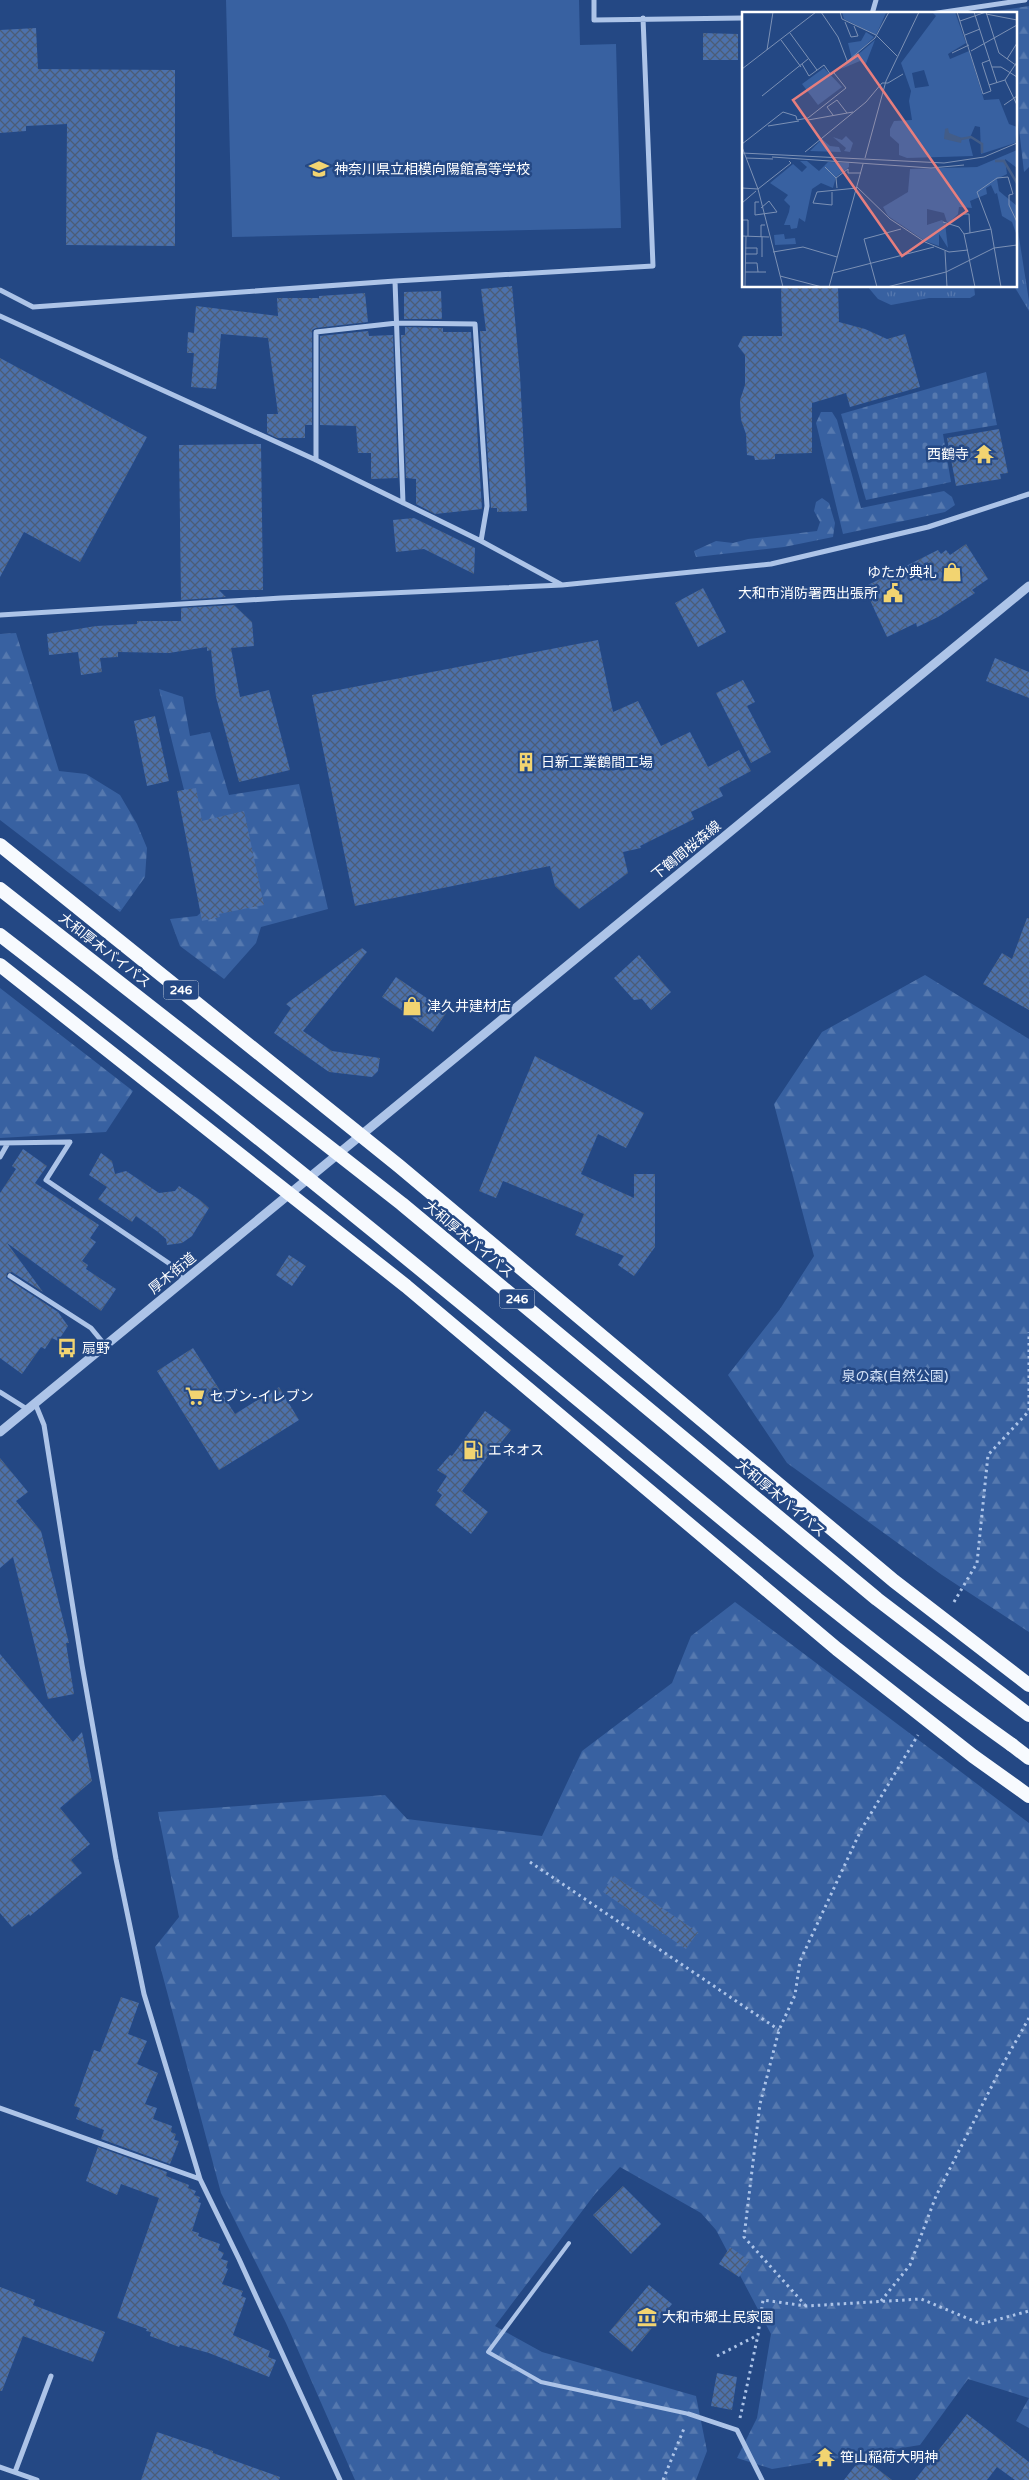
<svg xmlns="http://www.w3.org/2000/svg" width="1029" height="2480" font-family="'Varela Round','Noto Sans JP',sans-serif">
<defs>
<pattern id="grass-tufts" width="24" height="20" patternUnits="userSpaceOnUse" patternTransform="scale(1.25)"><rect width="24" height="20" fill="#3861a1"/><path d="M3 7l-1-3M5 7V3M7 7l1-3M15 17l-1-3M17 17v-4M19 17l1-3" fill="none" stroke="#5679af"/></pattern>
<pattern id="forest-firs" width="22" height="20" patternUnits="userSpaceOnUse" patternTransform="scale(1.25)"><rect width="22" height="20" fill="#3861a1"/><path d="M5 1l3.5 6h-7zM16 11l3.5 6h-7z" fill="#5679af"/></pattern>
<pattern id="cemetery-stones" width="16" height="16" patternUnits="userSpaceOnUse" patternTransform="scale(1.25)"><rect width="16" height="16" fill="#3861a1"/><path d="M2 7V4a2 2 0 0 1 4 0v3zM10 15v-3a2 2 0 0 1 4 0v3z" fill="#5679af"/></pattern>
<pattern id="building-cross-hatch" width="8" height="8" patternUnits="userSpaceOnUse" patternTransform="scale(1.25)"><rect width="8" height="8" fill="#4c71ac"/><path d="M0 0l8 8M0 8l8-8" fill="none" stroke="#4c5d77"/></pattern>
</defs>
<rect width="100%" height="100%" fill="#244884"/>
<path fill="url(#grass-tufts)" d="M 1015,212 L 1029,301 L 1029,311 L 1014,286 Z
M 867,286 L 974,286 L 975,295 L 970,298 L 929,298 L 891,305 L 878,299 Z"/>
<path fill="url(#forest-firs)" d="M 1029,6 L 1029,167 L 1024,172 L 1015,94 L 1015,14 L 976,14 Z
M 821,412 L 832,412 L 837,420 L 861,508 L 944,491 L 952,497 L 955,505 L 945,512 L 843,534 L 816,423 Z
M 822,498 L 829,503 L 835,523 L 833,537 L 784,547 L 696,557 L 694,551 L 716,541 L 733,543 L 748,539 L 817,531 L 820,522 L 814,511 L 816,502 Z
M 16,633 L 59,771 L 86,774 L 120,795 L 137,824 L 147,848 L 145,877 L 120,912 L 0,820 L 0,634 Z
M 159,689 L 183,697 L 190,736 L 210,732 L 229,795 L 299,784 L 328,909 L 261,927 L 256,943 L 224,979 L 180,946 L 170,919 L 197,916 L 212,903 Z
M 925,975 L 1029,1039 L 1029,1632 L 942,1575 L 787,1463 L 728,1375 L 780,1309 L 814,1256 L 774,1104 L 822,1032 Z
M 0,988 L 133,1091 L 106,1132 L 0,1138 Z
M 735,1602 L 1029,1823 L 1029,2398 L 968,2379 L 920,2445 L 772,2469 L 737,2458 L 757,2418 L 771,2334 L 716,2230 L 701,2213 L 620,2167 L 595,2194 L 495,2326 L 542,2352 L 696,2396 L 707,2451 L 696,2480 L 355,2480 L 286,2323 L 221,2193 L 155,1947 L 179,1917 L 158,1812 L 385,1795 L 407,1819 L 542,1836 L 582,1751 L 672,1683 L 691,1636 Z
M 1029,2398 L 1029,2428 L 1016,2421 Z"/>
<path fill="url(#cemetery-stones)" d="M 986,372 L 997,425 L 943,434 L 951,482 L 866,500 L 841,414 Z"/>
<path fill="#3861a1" d="M 226,0 L 579,0 L 580,45 L 616,44 L 621,228 L 232,237 Z"/>
<path fill="url(#building-cross-hatch)" d="M 36,28 L 38,69 L 175,70 L 175,246 L 66,245 L 67,124 L 26,126 L 26,131 L 0,133 L 0,30 Z
M 703,33 L 738,34 L 738,60 L 703,60 Z
M 512,286 L 520,375 L 527,511 L 497,512 L 497,508 L 491,508 L 480,331 L 486,331 L 481,289 Z
M 781,286 L 838,286 L 839,322 L 865,329 L 887,339 L 905,334 L 920,387 L 850,407 L 846,393 L 812,403 L 812,453 L 775,454 L 775,459 L 755,460 L 754,456 L 747,455 L 746,434 L 741,420 L 740,400 L 745,385 L 745,355 L 738,346 L 743,336 L 782,336 Z
M 441,291 L 442,319 L 404,319 L 404,292 Z
M 365,293 L 368,322 L 316,328 L 312,330 L 312,425 L 305,425 L 305,438 L 277,438 L 267,433 L 267,414 L 278,414 L 268,338 L 221,334 L 216,389 L 191,387 L 194,353 L 187,353 L 188,332 L 194,333 L 196,306 L 278,316 L 277,298 L 319,298 L 319,296 Z
M 405,327 L 443,328 L 443,332 L 471,332 L 482,509 L 435,514 L 416,504 L 416,479 L 406,478 L 401,335 L 405,335 Z
M 368,331 L 369,336 L 393,335 L 398,478 L 371,479 L 371,453 L 358,453 L 356,426 L 320,425 L 320,336 Z
M 0,358 L 147,437 L 80,562 L 24,532 L 0,577 Z
M 999,429 L 1008,473 L 1000,474 L 1001,479 L 956,486 L 947,438 Z
M 261,444 L 263,590 L 219,590 L 226,597 L 181,600 L 179,445 Z
M 414,518 L 475,548 L 474,574 L 424,549 L 396,552 L 393,520 Z
M 966,544 L 988,579 L 972,590 L 975,593 L 938,617 L 917,627 L 916,623 L 887,637 L 864,587 L 938,550 L 941,554 L 946,550 L 950,555 Z
M 703,588 L 726,632 L 698,647 L 675,603 Z
M 234,605 L 252,622 L 254,646 L 231,648 L 240,697 L 269,690 L 290,770 L 239,782 L 216,697 L 211,650 L 207,651 L 207,647 L 169,653 L 118,652 L 118,657 L 100,658 L 102,672 L 81,675 L 78,652 L 49,655 L 47,634 L 96,626 L 137,624 L 137,621 L 181,621 L 181,608 Z
M 598,640 L 613,712 L 638,701 L 661,746 L 690,732 L 708,767 L 739,750 L 751,771 L 719,788 L 723,796 L 691,812 L 694,819 L 640,846 L 641,848 L 623,852 L 628,873 L 579,909 L 555,886 L 550,866 L 355,906 L 312,695 Z
M 995,658 L 1029,672 L 1029,698 L 986,681 Z
M 743,680 L 755,702 L 747,706 L 771,752 L 751,763 L 716,693 Z
M 155,716 L 169,781 L 147,786 L 134,721 Z
M 196,788 L 202,821 L 244,811 L 264,905 L 219,914 L 220,917 L 202,921 L 177,791 Z
M 1027,918 L 1029,918 L 1029,1010 L 983,984 L 1002,953 L 1012,959 Z
M 362,948 L 367,952 L 303,1031 L 332,1051 L 380,1058 L 378,1071 L 372,1077 L 329,1072 L 274,1033 L 291,1008 L 286,1004 Z
M 639,955 L 671,992 L 651,1010 L 642,999 L 634,1000 L 614,978 Z
M 396,977 L 447,1012 L 433,1032 L 382,997 Z
M 535,1056 L 644,1113 L 626,1148 L 598,1134 L 581,1174 L 634,1198 L 634,1174 L 655,1174 L 655,1247 L 634,1276 L 618,1265 L 624,1256 L 575,1235 L 584,1214 L 503,1181 L 496,1198 L 479,1191 Z
M 23,1149 L 47,1166 L 35,1183 L 99,1225 L 90,1238 L 96,1242 L 82,1261 L 88,1265 L 86,1269 L 116,1289 L 101,1311 L 7,1243 L 43,1292 L 12,1272 L 7,1273 L 6,1278 L 58,1312 L 68,1326 L 58,1341 L 52,1338 L 45,1349 L 41,1347 L 22,1374 L 0,1358 L 0,1193 L 16,1169 L 12,1166 Z
M 101,1153 L 112,1161 L 115,1174 L 126,1171 L 159,1193 L 175,1191 L 179,1186 L 200,1200 L 209,1208 L 192,1236 L 182,1243 L 167,1245 L 166,1239 L 158,1232 L 136,1216 L 132,1222 L 98,1199 L 107,1187 L 89,1175 Z
M 289,1255 L 306,1266 L 292,1286 L 276,1275 Z
M 193,1348 L 235,1414 L 279,1387 L 299,1420 L 219,1470 L 157,1371 Z
M 485,1411 L 511,1430 L 496,1449 L 494,1448 L 462,1491 L 488,1512 L 471,1534 L 435,1505 L 442,1495 L 437,1491 L 447,1476 L 437,1470 L 450,1455 L 452,1456 Z
M 0,1458 L 28,1492 L 16,1501 L 41,1531 L 69,1643 L 66,1643 L 74,1694 L 48,1699 L 13,1557 L 0,1568 Z
M 0,1654 L 73,1742 L 82,1732 L 92,1781 L 60,1808 L 90,1844 L 71,1860 L 82,1873 L 30,1916 L 29,1914 L 12,1927 L 0,1913 Z
M 614,1876 L 698,1932 L 686,1949 L 603,1892 Z
M 121,1997 L 139,2003 L 128,2034 L 147,2041 L 137,2064 L 158,2073 L 145,2104 L 157,2108 L 153,2119 L 172,2126 L 171,2132 L 176,2134 L 174,2140 L 179,2141 L 170,2164 L 101,2139 L 104,2130 L 76,2119 L 80,2108 L 74,2106 L 85,2075 L 94,2050 L 100,2052 Z
M 98,2147 L 167,2172 L 166,2176 L 189,2185 L 188,2188 L 196,2191 L 194,2195 L 200,2197 L 198,2202 L 201,2203 L 192,2231 L 199,2233 L 198,2236 L 220,2244 L 218,2250 L 224,2253 L 221,2259 L 228,2261 L 226,2268 L 228,2269 L 222,2284 L 243,2291 L 241,2296 L 246,2298 L 233,2335 L 270,2351 L 268,2357 L 276,2360 L 269,2377 L 209,2353 L 180,2345 L 179,2347 L 150,2336 L 151,2332 L 146,2331 L 147,2329 L 117,2318 L 159,2198 L 121,2184 L 117,2195 L 86,2181 Z
M 623,2186 L 661,2224 L 631,2254 L 593,2215 Z
M 730,2247 L 750,2261 L 739,2277 L 719,2264 Z
M 649,2285 L 672,2304 L 632,2352 L 609,2332 Z
M 0,2287 L 35,2300 L 33,2305 L 105,2332 L 93,2362 L 23,2336 L 2,2391 L 0,2391 Z
M 717,2373 L 737,2377 L 732,2410 L 711,2406 Z
M 967,2414 L 1029,2462 L 1029,2480 L 1015,2480 L 997,2467 L 987,2480 L 915,2480 Z
M 157,2432 L 213,2451 L 213,2453 L 280,2477 L 279,2480 L 141,2480 Z
M 862,2457 L 892,2480 L 844,2480 Z"/>
<g fill="none" stroke-linecap="round" stroke-linejoin="round">
<path stroke="#adc4e8" stroke-width="3" stroke-dasharray="2.5 4" stroke-linecap="butt" d="M 954,1602 L 977,1563 L 988,1455 L 1029,1411 L 1029,1332
M 530,1862 L 779,2030
M 881,2301 L 910,2265 L 936,2196 L 1003,2064 L 1029,2018
M 806,2306 L 744,2237 L 760,2104 L 779,2030 L 795,1995 L 800,1961 L 861,1830 L 918,1735
M 717,2356 L 758,2335
M 740,2418 L 758,2335 L 763,2300 L 806,2306 L 921,2299 L 981,2324 L 1029,2311
M 663,2480 L 685,2426"/>
<path stroke="#adc4e8" stroke-width="4" d="M 569,2243 L 488,2352 L 541,2382 L 689,2414"/>
<path stroke="#adc4e8" stroke-width="5" d="M 594,0 L 594,20 L 743,18
M 872,14 L 876,0
M 931,14 L 1025,0
M 395,281 L 403,503
M 0,290 L 33,307 L 395,281 L 653,266 L 643,18
M 0,316 L 316,460 L 481,541 L 562,585
M 316,460 L 316,332 L 397,323 L 475,324 L 487,506 L 481,541
M 0,615 L 281,598 L 562,585 L 771,564 L 928,527 L 1029,494
M 0,1143 L 70,1142 L 46,1180 L 170,1264 L 184,1281
M 0,1157 L 8,1143
M 10,1276 L 91,1328 L 105,1345
M 0,1392 L 27,1409
M 35,1403 L 44,1425 L 82,1665 L 116,1859 L 144,1994 L 200,2179 L 239,2259 L 340,2480
M 0,2108 L 200,2179
M 689,2414 L 737,2430 L 762,2480
M 0,2467 L 37,2480
M 15,2472 L 51,2376"/>
<path stroke="#adc4e8" stroke-width="9" d="M 0,1432 L 1029,586"/>
<path stroke="#f7fafe" stroke-width="14" d="M 0,845 L 399,1166 L 894,1581 L 1029,1685
M 0,965 L 406,1286 L 837,1649 L 973,1756 L 1029,1796
M 1012,1745 L 1029,1758"/>
<path stroke="#f7fafe" stroke-width="14" d="M 0,889 L 402,1204 L 877,1599 L 1029,1715
M 0,935 C 195,1085 385,1239 574,1396 C 718,1515 860,1637 1012,1745"/>
</g>
<defs>
<symbol id="school-bare" viewBox="-9 -9 18 18"><path d="M0-5L7-2L0 1L-7-2ZM-4 1L0 2.5L4 1V4Q0 6-4 4Z" fill="#f2d471" stroke="#244884" stroke-width="2.5" paint-order="stroke"/></symbol>
<symbol id="temple-bare" viewBox="-9 -9 18 18"><path d="M0-6L5-2H3V0L6.5 2.5H4V6H1.5V3h-3V6H-4V2.5H-6.5L-3 0V-2H-5Z" fill="#f2d471" stroke="#244884" stroke-width="2.5" paint-order="stroke"/></symbol>
<symbol id="shop-bare" viewBox="-9 -9 18 18"><path d="M-5-2.5h2.3a2.7 3.5 0 0 1 5.4 0H5L5.5 6h-11ZM-1.5-2.5h3a1.5 2.3 0 0 0-3 0Z" fill="#f2d471" stroke="#244884" stroke-width="2.5" paint-order="stroke"/></symbol>
<symbol id="civic-bare" viewBox="-9 -9 18 18"><path d="M-.6-6.5H3V-4.5H.6V-3L4-1V1h2V6H-6V1h2V-1L-.6-3ZM-1.2 2.5V6h2.4V2.5Z" fill="#f2d471" stroke="#244884" stroke-width="2.5" paint-order="stroke"/></symbol>
<symbol id="building-bare" viewBox="-9 -9 18 18"><path d="M-4-6H4V6H1V3H-1V6H-4ZM-2.5-4.3h1.7v1.8h-1.7ZM.8-4.3h1.7v1.8H.8ZM-2.5-1h1.7V.8h-1.7ZM.8-1h1.7V.8H.8Z" fill="#f2d471" stroke="#244884" stroke-width="2.5" paint-order="stroke"/></symbol>
<symbol id="bus-bare" viewBox="-9 -9 18 18"><path d="M-5-6H5V4H4V6H2V4H-2V6H-4V4H-5ZM-3.5-4V0h7V-4ZM-3.5 1.2v1.5H-2V1.2ZM2 1.2v1.5H3.5V1.2Z" fill="#f2d471" stroke="#244884" stroke-width="2.5" paint-order="stroke"/></symbol>
<symbol id="supermarket-bare" viewBox="-9 -9 18 18"><path d="M-6-5.5h2.5l.6 2H6L4.5 2H-2.5L-4.4-4H-6ZM-1.5 3.2a1.3 1.3 0 1 0 .1 0ZM3 3.2a1.3 1.3 0 1 0 .1 0Z" fill="#f2d471" stroke="#244884" stroke-width="2.5" paint-order="stroke"/></symbol>
<symbol id="fuel-bare" viewBox="-9 -9 18 18"><path d="M-5.5-6h7V0h2V4h1.3V-2.5L3-4.5l.8-.8L6-3V5H2.5V1h-1V6h-7ZM-4.2-4.7v3.2H.2V-4.7Z" fill="#f2d471" stroke="#244884" stroke-width="2.5" paint-order="stroke"/></symbol>
<symbol id="museum-bare" viewBox="-9 -9 18 18"><path d="M0-6L6-3V-2H-6V-3ZM-5-1h2V3h-2ZM-1-1h2V3h-2ZM3-1h2V3H3ZM-6 4H6V6H-6Z" fill="#f2d471" stroke="#244884" stroke-width="2.5" paint-order="stroke"/></symbol>
</defs>
<g fill-rule="evenodd">
<use href="#school-bare" x="305" y="155" width="28" height="28"/>
<use href="#temple-bare" x="970" y="440" width="28" height="28"/>
<use href="#shop-bare" x="938" y="558" width="28" height="28"/>
<use href="#civic-bare" x="879" y="579" width="28" height="28"/>
<use href="#building-bare" x="512" y="748" width="28" height="28"/>
<use href="#shop-bare" x="398" y="992" width="28" height="28"/>
<use href="#bus-bare" x="53" y="1334" width="28" height="28"/>
<use href="#supermarket-bare" x="181" y="1382" width="28" height="28"/>
<use href="#fuel-bare" x="459" y="1436" width="28" height="28"/>
<use href="#museum-bare" x="633" y="2303" width="28" height="28"/>
<use href="#temple-bare" x="811" y="2443" width="28" height="28"/>
</g>
<g text-anchor="middle" stroke-width="5" stroke-linejoin="round" paint-order="stroke">
<g fill="#244884" stroke="#bdc8da" stroke-width="1">
<rect x="163.5" y="980.5" width="35" height="19" rx="4"/>
<rect x="499.5" y="1289.5" width="35" height="19" rx="4"/>
</g>
<g font-size="12" font-weight="bold" fill="#fff">
<text x="181" y="994">246</text>
<text x="517" y="1303">246</text>
</g>
<g font-size="14" fill="#fff" stroke="#244884" text-anchor="start">
<text x="334" y="174">神奈川県立相模向陽館高等学校</text>
<text x="969" y="459" text-anchor="end">西鶴寺</text>
<text x="937" y="577" text-anchor="end">ゆたか典礼</text>
<text x="878" y="598" text-anchor="end">大和市消防署西出張所</text>
<text x="541" y="767">日新工業鶴間工場</text>
<text x="427" y="1011">津久井建材店</text>
<text x="82" y="1353">扇野</text>
<text x="210" y="1401">セブン-イレブン</text>
<text x="488" y="1455">エネオス</text>
<text x="662" y="2322">大和市郷土民家園</text>
<text x="840" y="2462">笹山稲荷大明神</text>
</g>
<g font-size="14" fill="#fff" stroke="#244884">
<text transform="translate(686 850) rotate(-39)" y="5">下鶴間桜森線</text>
<text transform="translate(105 950) rotate(38)" y="5">大和厚木バイパス</text>
<text transform="translate(469 1239) rotate(40)" y="5">大和厚木バイパス</text>
<text transform="translate(172 1273) rotate(-39)" y="5">厚木街道</text>
<text transform="translate(781 1498) rotate(40)" y="5">大和厚木バイパス</text>
</g>
<g font-size="14" fill="#d1e0f6" stroke="#244884">
<text x="895" y="1381">泉の森(自然公園)</text>
</g>
</g>
<g transform="translate(742 12)">
<rect width="275" height="275" fill="#244884"/>
<path d="M 100,0 L 143,0 L 144,1 L 134,23 L 102,7 ZM 190,0 L 213,0 L 224,31 L 206,42 L 208,47 L 227,39 L 242,88 L 257,87 L 267,112 L 275,115 L 273,131 L 239,142 L 238,115 L 233,114 L 227,128 L 231,144 L 165,146 L 157,143 L 157,132 L 148,124 L 148,117 L 152,109 L 170,108 L 167,89 L 169,79 L 159,51 L 194,4 ZM 182,58 L 187,74 L 173,76 L 170,61 ZM 133,28 L 123,54 L 118,49 L 99,57 ZM 104,124 L 111,131 L 108,140 L 102,139 L 104,136 L 91,125 L 100,128 ZM 80,127 L 88,134 L 97,135 L 99,140 L 68,139 ZM 275,138 L 275,156 L 263,147 L 265,162 L 255,167 L 257,179 L 275,194 L 275,224 L 270,210 L 260,204 L 255,181 L 253,182 L 249,173 L 244,176 L 245,182 L 228,189 L 230,196 L 217,195 L 216,202 L 208,210 L 205,210 L 202,201 L 185,197 L 185,213 L 200,208 L 203,211 L 206,236 L 197,222 L 197,234 L 183,229 L 146,204 L 141,195 L 166,180 L 168,157 L 235,155 ZM 58,149 L 65,149 L 77,159 L 86,150 L 107,151 L 107,155 L 94,165 L 91,176 L 79,171 L 70,177 L 63,210 L 57,206 L 55,216 L 49,217 L 48,213 L 42,213 L 47,200 L 48,194 L 42,188 L 46,183 L 28,171 L 51,152 L 60,160 L 65,155 Z" fill="#3861a1" fill-rule="evenodd"/>
<path d="M 124,20 L 132,25 L 110,47 L 106,31 L 119,29 ZM 82,56 L 100,75 L 76,93 L 60,72 ZM 42,222 L 43,227 L 53,226 L 54,232 L 33,233 L 32,223 Z" fill="#3861a1"/>
<path d="M 206,116 L 207,121 L 220,126 L 219,131 L 202,127 L 203,117 Z" fill="#435d88"/>
<path fill="none" stroke="#435d88" stroke-width="2.5" d="M 219,127 L 229,125 L 240,132 L 240,141M 253,149 L 262,149 L 275,171"/>
<path fill="none" stroke="#7c91b5" stroke-width="1" d="M 79,0 L 96,25 L 106,51M 98,0 L 100,7 L 134,23 L 155,44M 215,0 L 241,82 L 249,79 L 240,51 L 248,48M 232,0 L 255,71M 244,2 L 275,8M 218,9 L 244,0 L 257,41 L 275,54M 103,10 L 109,25 L 116,24 L 112,14M 48,21 L 75,58M 223,23 L 238,17M 39,28 L 59,55M 25,38 L 31,0M 229,39 L 275,13M 210,41 L 227,33M 265,47 L 275,31M 60,52 L 67,64 L 82,53 L 89,63 L 133,26 L 147,0M 250,55 L 259,55 L 275,65M 0,57 L 74,0M 263,68 L 275,93M 247,73 L 263,68 L 275,50M 20,84 L 66,47M 262,93 L 275,84M 91,103 L 85,95 L 95,88 L 105,101M 66,108 L 111,100M 26,114 L 57,109M 0,132 L 41,100 L 54,104 L 55,108 L 66,106 L 104,76 L 92,61M 0,135 L 16,177 L 41,275M 63,140 L 124,90 L 140,71 L 146,71 L 161,62M 0,141 L 202,151 L 242,145 L 275,131M 30,145 L 189,156 L 222,153M 4,146 L 31,147M 123,146 L 144,69 L 177,0M 83,155 L 94,166 L 95,176M 94,166 L 106,157 L 106,161 L 119,161M 115,175 L 148,207 L 183,230 L 207,240 L 226,238M 0,176 L 16,177 L 49,151 L 47,149M 90,180 L 90,193 L 71,191 L 75,180 L 115,176M 17,190 L 13,190 L 13,203 L 35,200 L 27,189 L 19,196M 0,191 L 14,179M 222,202 L 227,202 L 228,221M 0,208 L 6,208 L 6,224M 201,210 L 217,215 L 222,222M 0,224 L 27,225M 19,225 L 19,213 L 23,213M 203,239 L 205,275M 31,240 L 61,235 L 95,245M 3,242 L 15,242 L 15,236 L 3,236M 20,245 L 20,225M 3,251 L 15,251 L 16,260M 3,260 L 24,260M 91,261 L 192,235M 38,264 L 80,275M 3,275 L 4,224M 87,275 L 121,152M 135,275 L 122,227 L 159,217M 145,275 L 204,260 L 252,236 L 275,233M 233,275 L 222,222 L 249,217M 259,275 L 249,217 L 235,180 L 255,166 L 266,165 L 271,182 L 267,183 L 267,193 L 275,210"/>
<path fill="#e67e7e" fill-opacity="0.15" stroke="#e67e7e" stroke-width="2.5" d="M 116,43 L 225,199 L 160,244 L 51,88 Z"/>
<rect width="275" height="275" fill="none" stroke="#fff" stroke-width="2.5"/>
</g>
</svg>
